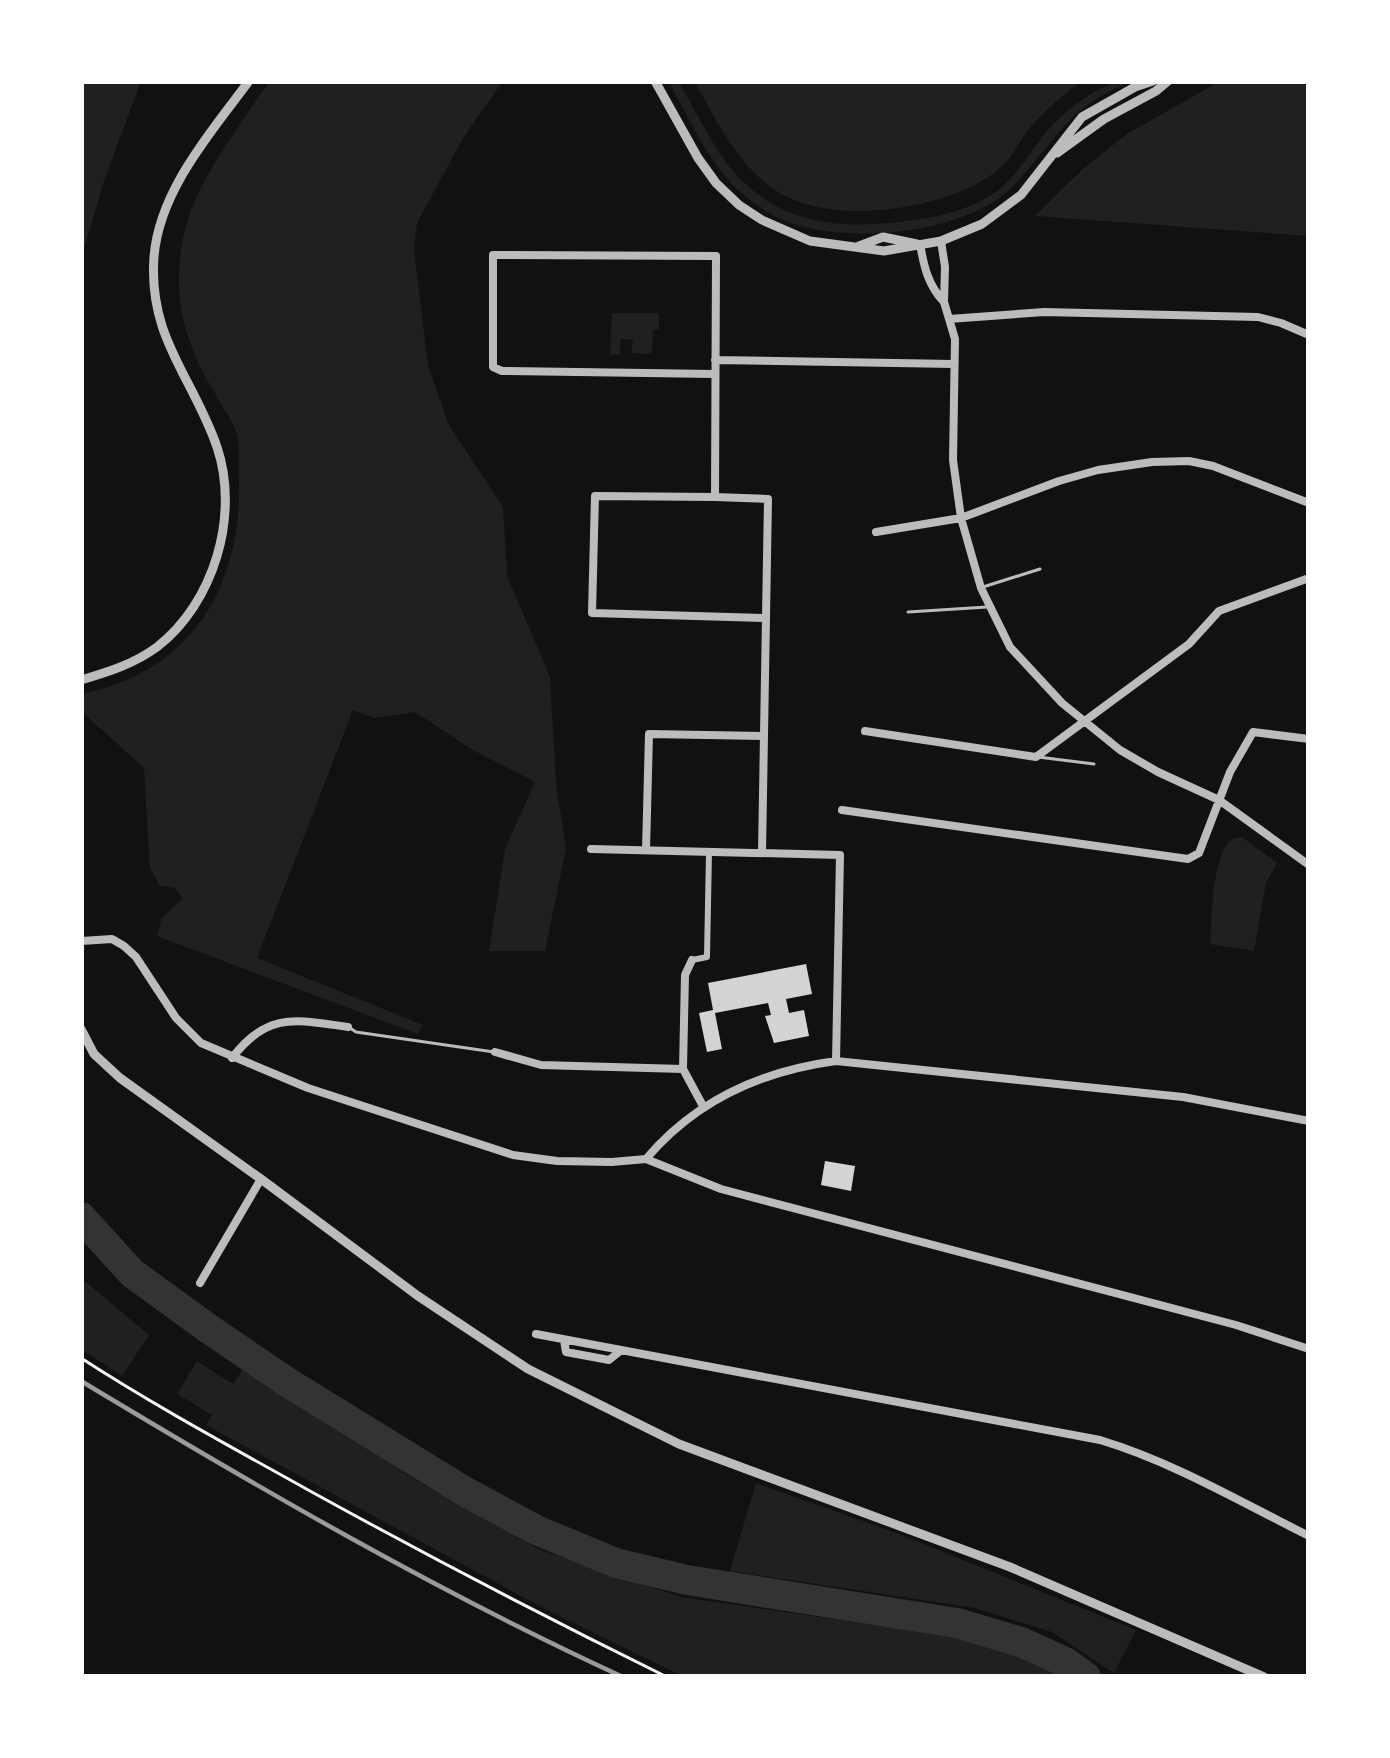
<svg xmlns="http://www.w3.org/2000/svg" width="1390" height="1758" font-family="'Titillium Web',sans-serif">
<rect width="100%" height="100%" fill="#111"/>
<path fill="#202020" d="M 81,81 L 141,81 L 104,181 L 81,259 Z
M 271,81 L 503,81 L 463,138 L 417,223 L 414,249 L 428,366 L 449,425 L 503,507 L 507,576 L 550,677 L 556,784 L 566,848 L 545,951 L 489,951 L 505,849 L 535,782 L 471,749 L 415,712 L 374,718 L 353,710 L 257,958 L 423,1025 L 418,1034 L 157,936 L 162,917 L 183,899 L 175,888 L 160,886 L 150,868 L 144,768 L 81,711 L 81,694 C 190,673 242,587 239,481 C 238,467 240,449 237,435 C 234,422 222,407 216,395 C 195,361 180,325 179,284 C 178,226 198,187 229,141 C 243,120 255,100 271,81 Z
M 668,81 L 678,81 C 694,107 707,136 725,161 C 770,220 828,230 898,222 C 934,218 973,211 1002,187 C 1016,175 1026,159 1037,144 C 1052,123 1069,108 1091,94 C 1106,85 1115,81 1133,81 C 1110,90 1089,101 1071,119 C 1047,143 1030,172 1004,194 C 954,235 842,245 783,220 C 767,213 750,201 737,189 C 706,159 690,118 668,81 Z
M 694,81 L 1082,81 C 1062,95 1044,111 1028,130 C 1019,142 1013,157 1001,167 C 955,209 839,226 783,195 C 740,171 718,122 694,81 Z
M 1220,81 L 1309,81 L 1309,236 L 1035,216 L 1084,168 L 1127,134 Z
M 612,313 L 659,313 L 659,329 L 653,330 L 652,354 L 631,353 L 633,340 L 621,338 L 619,355 L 610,354 Z
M 1242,837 L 1277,863 L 1266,883 L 1254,951 L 1210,944 C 1212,919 1212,867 1226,846 C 1231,837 1234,839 1242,837 Z
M 81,1278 L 149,1335 L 122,1376 L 81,1349 Z
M 197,1361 L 233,1384 L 245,1366 L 414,1479 L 540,1550 L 681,1597 L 952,1636 L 1014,1650 L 1063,1669 L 1074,1677 L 684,1677 L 545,1609 L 206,1425 L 212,1415 L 177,1394 Z
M 756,1483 L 894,1532 L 1136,1630 L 1114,1673 L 1052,1632 L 975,1608 L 730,1571 Z"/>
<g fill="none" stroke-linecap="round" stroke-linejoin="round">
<path stroke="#333" stroke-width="30" d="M 81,1217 L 132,1273 L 209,1329 L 287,1382 L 464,1491 L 536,1530 L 616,1563 L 687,1580 L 957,1623 L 1021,1642 L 1067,1663 L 1086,1677"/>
</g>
<path fill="#d3d3d3" d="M 806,964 L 812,994 L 786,999 L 789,1013 L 804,1010 L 809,1036 L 774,1043 L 765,1016 L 771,1015 L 768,1003 L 715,1013 L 722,1049 L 707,1052 L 699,1013 L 713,1010 L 708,983 Z
M 825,1161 L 855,1166 L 851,1191 L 821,1185 Z"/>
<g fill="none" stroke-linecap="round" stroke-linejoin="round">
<path stroke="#f5f5f5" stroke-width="3" d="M 81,1358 C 155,1406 233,1448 310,1491 C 428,1556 547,1618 667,1677"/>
<path stroke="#bcbcbc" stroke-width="3" d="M 983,587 L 1040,569
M 908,612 L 987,607
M 1038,757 L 1094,764
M 350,1028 L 356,1032 L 494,1052"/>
<path stroke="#bcbcbc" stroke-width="6" d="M 692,960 L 707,957 L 709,852"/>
<path stroke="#bcbcbc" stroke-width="8" d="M 941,241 L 945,267 L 944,302 L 955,339 L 953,460 L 961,518 L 981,588 L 1010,647 L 1062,703 L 1120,750 L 1158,772 L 1219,800 L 1309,865
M 920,244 C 924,267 928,285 944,302
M 949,319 L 1044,312 L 1258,317 L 1281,323 L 1309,335
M 715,360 L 954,364
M 715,374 L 502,371 L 493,367 L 493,255 L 716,256 L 715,497 L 768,499 L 762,853
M 715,497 L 595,496 L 592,613 L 766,618
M 876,532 L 961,518 L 1059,481 L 1098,470 L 1152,462 L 1189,461 L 1213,466 L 1309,503
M 865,731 L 1036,757 L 1189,644 L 1219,611 L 1309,578
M 842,810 L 1188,859 L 1199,853 L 1230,772 L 1253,732 L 1309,739
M 591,849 L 840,855 L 836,1061
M 646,850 L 649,734 L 764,736
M 81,941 L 112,939 L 124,946 L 136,957 L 176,1018 L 201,1043 L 308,1088 L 513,1155 L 557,1161 L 612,1162 L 646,1159 L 721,1189 L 1236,1325 L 1309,1349
M 692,960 L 685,975 L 683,1069 L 703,1106
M 495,1052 L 541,1065 L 683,1069
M 232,1058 C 268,1011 296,1020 348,1027
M 646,1159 C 695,1101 761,1071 836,1061 L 1183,1097 L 1309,1121
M 200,1283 L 261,1179
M 536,1334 L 1100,1440 C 1173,1462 1241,1502 1309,1536
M 564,1340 L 566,1352 L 609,1360 L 619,1352"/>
<path stroke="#bcbcbc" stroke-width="9" d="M 655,81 L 698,158 L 716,183 L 739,205 L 762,220 L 810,241 L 884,251 L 941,241 L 982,224 L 1021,195 L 1082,117 L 1135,87 L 1153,81
M 1057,153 L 1104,119 L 1156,91 L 1168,81
M 859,246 L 883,237 L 917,244
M 81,680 C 108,672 134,664 157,647 C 214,603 240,515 217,447 C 193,377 148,338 154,257 C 159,191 211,132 249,81
M 81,1029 L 94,1054 L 120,1078 L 261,1179 L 418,1296 L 528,1369 L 679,1444 L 1010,1567 L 1264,1677"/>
<path stroke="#9a9a9a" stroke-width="4.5" d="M 81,1381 C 257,1487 436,1591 623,1677"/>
</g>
<rect width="1390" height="1758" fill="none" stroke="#ffffff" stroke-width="168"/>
</svg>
